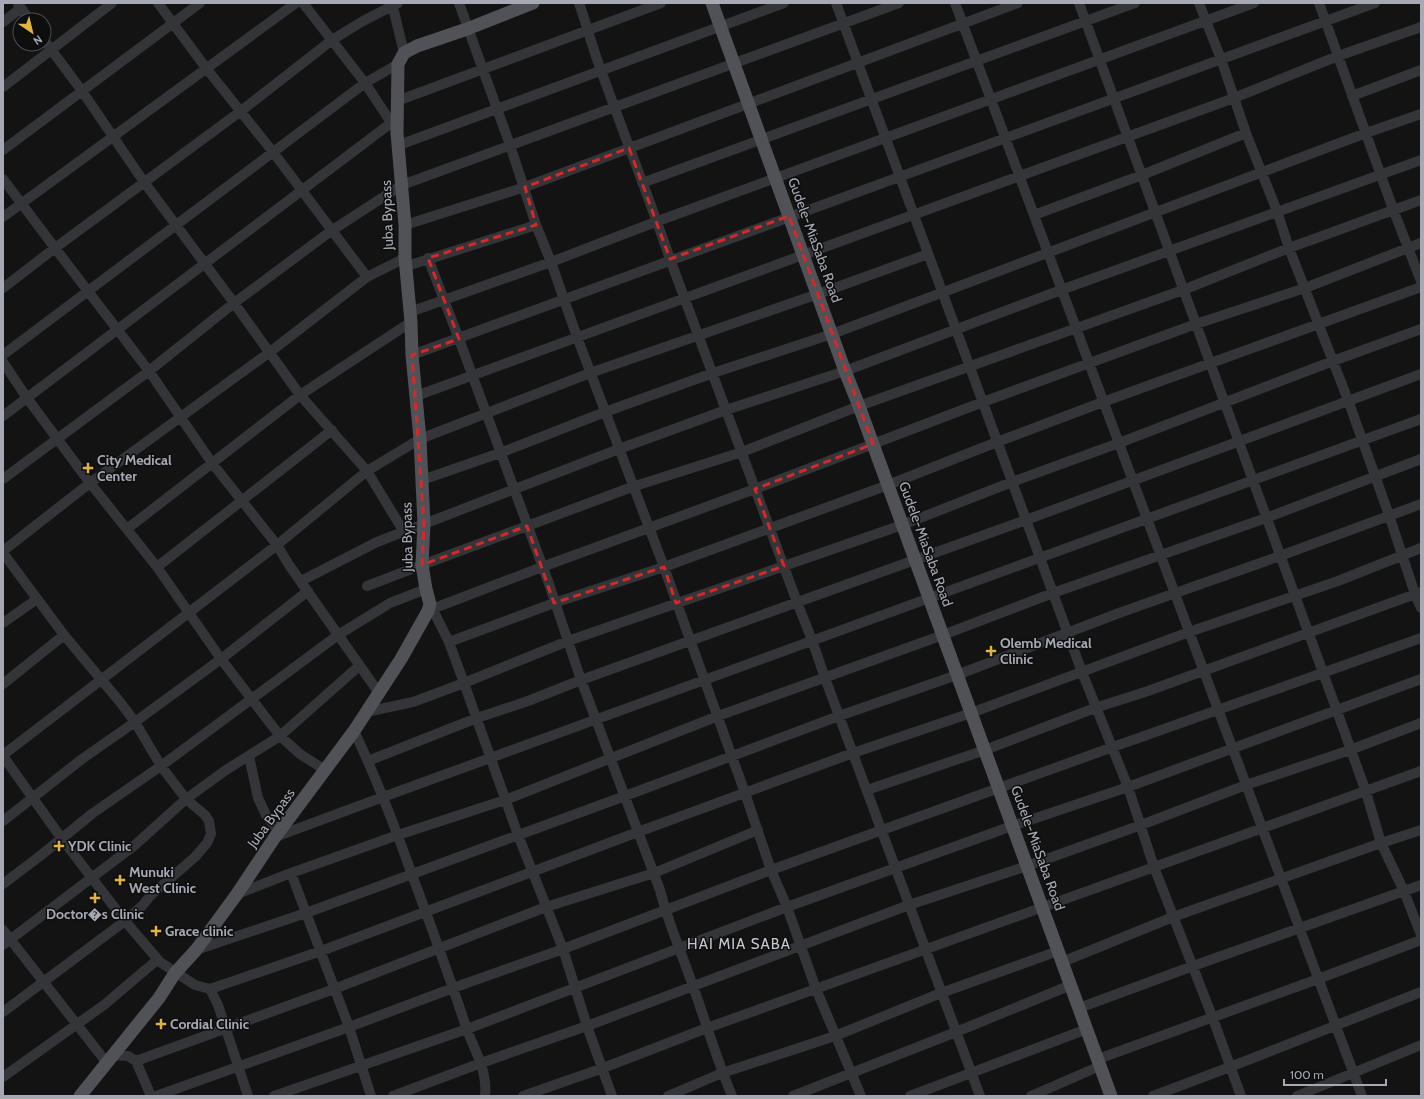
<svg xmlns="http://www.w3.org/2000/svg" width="1424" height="1099" font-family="Cabin,sans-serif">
<rect width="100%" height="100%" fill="#131314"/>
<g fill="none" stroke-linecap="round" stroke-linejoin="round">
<path stroke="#343539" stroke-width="10" d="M 158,3 L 206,68 L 273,152 L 367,277
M 303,3 L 365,83 L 394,127
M 392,3 L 404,53
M 459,3 L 510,145 L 536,225 L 551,262 L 577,337 L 664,567 L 745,793 L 771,870 L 787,907 L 816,989 L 861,1096
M 579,3 C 587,26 593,50 602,73 C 624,135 649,197 670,259 L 797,602 L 812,640 L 825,678 L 980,1096
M 836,3 L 1082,672 L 1128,787 L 1154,867 L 1212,1016 L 1241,1096
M 955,3 L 1362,1096
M 1079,3 L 1337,711 L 1366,792 L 1381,843 L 1404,891 L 1421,935
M 1199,3 L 1221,59 L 1246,133 L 1277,211 L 1289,248 L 1348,400 L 1389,515 L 1415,594 L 1421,608
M 1319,3 L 1393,209 L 1421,281
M 18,4 L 30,20
M 3,22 L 21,8
M 44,40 L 82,91 L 144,182 L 234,303 L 300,395 L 367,471 L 404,532
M 3,87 L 112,3
M 1352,96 L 1421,70
M 397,101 L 661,3
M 399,145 L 784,3
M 3,150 L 200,3
M 3,179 L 55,248 L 149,371 L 212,463 L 277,545 L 289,565 L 379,693
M 642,183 L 1135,3
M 1034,215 L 1142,175 L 1246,133
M 3,217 L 296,3
M 405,225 L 525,187 L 1018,3
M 428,258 L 459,339 L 549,584 L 581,680 L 660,890 C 668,923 682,954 693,986 C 706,1023 717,1060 732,1096
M 407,266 L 536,225
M 3,288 L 55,248 L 241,111 L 332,40 L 363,21 L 398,3
M 410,312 L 551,262 L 658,221 L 1254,3
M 3,355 L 365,83 L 398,64
M 412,355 L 1375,3
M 3,362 L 27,398 L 90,483 L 157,567 L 221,659 L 280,736 L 300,754 L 325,770
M 416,396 L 1234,98 L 1338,56 L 1421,27
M 3,416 L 391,123
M 3,479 L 149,371 L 234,303 L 331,231 L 402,185 L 899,3
M 422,480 L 500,453 L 605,412 L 713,373 L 832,334 L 1366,133 L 1421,114
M 127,529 L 300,395 L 411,322
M 3,551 L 90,483 L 270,352 L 367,277 L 405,258
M 3,553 L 64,635 L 120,702 L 135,722 L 161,766 L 186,799 L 205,815 L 209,821 L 211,834 L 207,843 L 195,857 L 150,896 L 143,905 L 125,921 L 3,1012
M 157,567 L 332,430
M 301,581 L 377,542 L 619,449 L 726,410 L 845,371 L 1061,290 L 1421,160
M 367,586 L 422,565 L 632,487 L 742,452 L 859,406 L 1183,290 L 1289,248 L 1421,200
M 430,604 L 449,642 L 464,683 L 518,835 L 563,949 L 587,1026 L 612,1096
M 432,609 L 542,567 L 755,489 L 983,402 L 1196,324 L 1305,288 L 1421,243
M 3,623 L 37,599
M 449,642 L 554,603 L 664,567 L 888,485 L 997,442 L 1103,402 L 1421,287
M 3,684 L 64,635
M 366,712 L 413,702 L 464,683 L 568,641 L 902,525 L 1012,482 L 1119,443 L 1333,361 L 1421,329
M 354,731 C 376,777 394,824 411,872 C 430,923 449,975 466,1027 C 474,1050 488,1070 485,1096
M 3,755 L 277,545 L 367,471 L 420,439 L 590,373 L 818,294 L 928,254
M 3,756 L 62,839 L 125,921 L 160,962 L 195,985 L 210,989 L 218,1005 L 248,1096
M 249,756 L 258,798 L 267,817 L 279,832
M 368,761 L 477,718 L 528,701 L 581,680 L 1026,520 L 1421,374
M 867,790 L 985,750 L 1095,708 L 1148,691 L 1421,592
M 3,821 L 82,759 L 135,722 L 221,659 L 308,591
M 275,837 L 383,797 L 1421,419
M 291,873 L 349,1027 L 371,1096
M 3,884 L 40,856 L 93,813 L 161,766 L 338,635 L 390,603 L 426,589
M 237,894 L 291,873 L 398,835 L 505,800 L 718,716 L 943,635 L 1053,593 L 1266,518 L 1421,459
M 3,930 L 107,1063
M 3,945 L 135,845 L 186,799 L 226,770 L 280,736 L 359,666
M 196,950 L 306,913 L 625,796 L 839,716 L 957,675 L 1119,613 L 1280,556 L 1421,504
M 1062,962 L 1173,917 L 1381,843 L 1421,830
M 210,989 L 321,951 L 638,832 L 853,753 L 971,713 L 1189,632 L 1338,581 L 1421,548
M 1079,1008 L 1193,966 L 1421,885
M 112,1055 L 128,1056 L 136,1061 L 334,989 L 546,907 L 654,873 L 758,830
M 1098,1059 L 1318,979 L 1421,940
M 136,1061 L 151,1096
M 3,1077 L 104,1005 L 157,960
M 156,1096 L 349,1027 L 453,988 L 563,949 L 771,870 L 1113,747 L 1421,638
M 274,1096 L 467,1029 L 787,907 L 1012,826 L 1128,787 L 1421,679
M 393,1096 L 481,1063 L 587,1026 L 909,905 L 1027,866 L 1141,825 L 1246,785 L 1350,750 L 1421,723
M 523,1096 L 603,1068 L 707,1028 L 1421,771
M 668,1096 L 722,1073 L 835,1036 L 941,993 L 1058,951
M 793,1096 L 956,1032 L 1071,985
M 910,1096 L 1087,1029
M 1031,1096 L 1100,1066
M 1153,1096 L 1230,1067 L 1421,992
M 1297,1096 L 1421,1045"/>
<path stroke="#515258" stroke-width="13" d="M 712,3 L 845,371 L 859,406 L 1111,1096
M 80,1096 L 159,998 L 175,973 L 196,950 L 237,894 L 275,837 L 354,731 L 401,659 L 428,611 L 430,604 L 426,589 L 422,565 L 424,524 L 420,439 L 412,355 L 411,322 L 405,258 L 405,225 L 397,133 L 398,64 L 404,53 L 417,46 L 467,29 L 533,3"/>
</g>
<path fill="none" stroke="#d62828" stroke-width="3" stroke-dasharray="8 5" stroke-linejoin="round" d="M 629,148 L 670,259 L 789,216 L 873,444 L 755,489 L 784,566 L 676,603 L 664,567 L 554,603 L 527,526 L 422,565 L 424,524 L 412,355 L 459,339 L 428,258 L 536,225 L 525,187 Z"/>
<g fill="#e2b43e" stroke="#0e0e0f" stroke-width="1.5">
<path d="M86 462h4v4h4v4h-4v4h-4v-4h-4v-4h4z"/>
<path d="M989 645h4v4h4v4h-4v4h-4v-4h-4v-4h4z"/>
<path d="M57 840h4v4h4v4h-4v4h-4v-4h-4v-4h4z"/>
<path d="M118 874h4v4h4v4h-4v4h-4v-4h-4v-4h4z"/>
<path d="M93 892h4v4h4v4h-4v4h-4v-4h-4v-4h4z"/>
<path d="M154 925h4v4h4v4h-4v4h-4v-4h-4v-4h4z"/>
<path d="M159 1018h4v4h4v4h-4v4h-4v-4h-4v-4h4z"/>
</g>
<g text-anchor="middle" stroke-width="3" stroke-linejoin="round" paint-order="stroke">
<g font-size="14" fill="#a6a9b4" stroke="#0e0e0f">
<text transform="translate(387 215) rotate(-92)" y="5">Juba Bypass</text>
<text transform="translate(815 240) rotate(70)" y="5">Gudele-MiaSaba Road</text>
<text transform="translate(407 537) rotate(-91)" y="5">Juba Bypass</text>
<text transform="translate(926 544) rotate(70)" y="5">Gudele-MiaSaba Road</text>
<text transform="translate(271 818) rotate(-54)" y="5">Juba Bypass</text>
<text transform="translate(1038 848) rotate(70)" y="5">Gudele-MiaSaba Road</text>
</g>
<g font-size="14" font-weight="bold" fill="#a6a9b4" stroke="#0e0e0f" text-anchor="start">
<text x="97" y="465">City Medical<tspan x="97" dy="16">Center</tspan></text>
<text x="1000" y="648">Olemb Medical<tspan x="1000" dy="16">Clinic</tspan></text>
<text x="68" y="851">YDK Clinic</text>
<text x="129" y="877">Munuki<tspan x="129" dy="16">West Clinic</tspan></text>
<text x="95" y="919" text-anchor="middle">Doctor�s Clinic</text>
<text x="165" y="936">Grace clinic</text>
<text x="170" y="1029">Cordial Clinic</text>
</g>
<g font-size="15" letter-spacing="1" fill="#c6c8d0" stroke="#0e0e0f">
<text x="739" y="949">HAI MIA SABA</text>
</g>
</g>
<rect width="1424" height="1099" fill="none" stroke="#a6a9b4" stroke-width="8"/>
<g transform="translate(32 32) rotate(145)"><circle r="19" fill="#0e0e0f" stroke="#4b4c51"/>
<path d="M0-3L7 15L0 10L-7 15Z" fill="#e2b43e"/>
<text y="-6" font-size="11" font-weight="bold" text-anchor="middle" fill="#a6a9b4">N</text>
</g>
<path d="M1284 1079v6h102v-6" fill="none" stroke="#a6a9b4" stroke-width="2"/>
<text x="1290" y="1079" font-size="12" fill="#a6a9b4" stroke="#0e0e0f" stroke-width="3" paint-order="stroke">100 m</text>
</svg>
